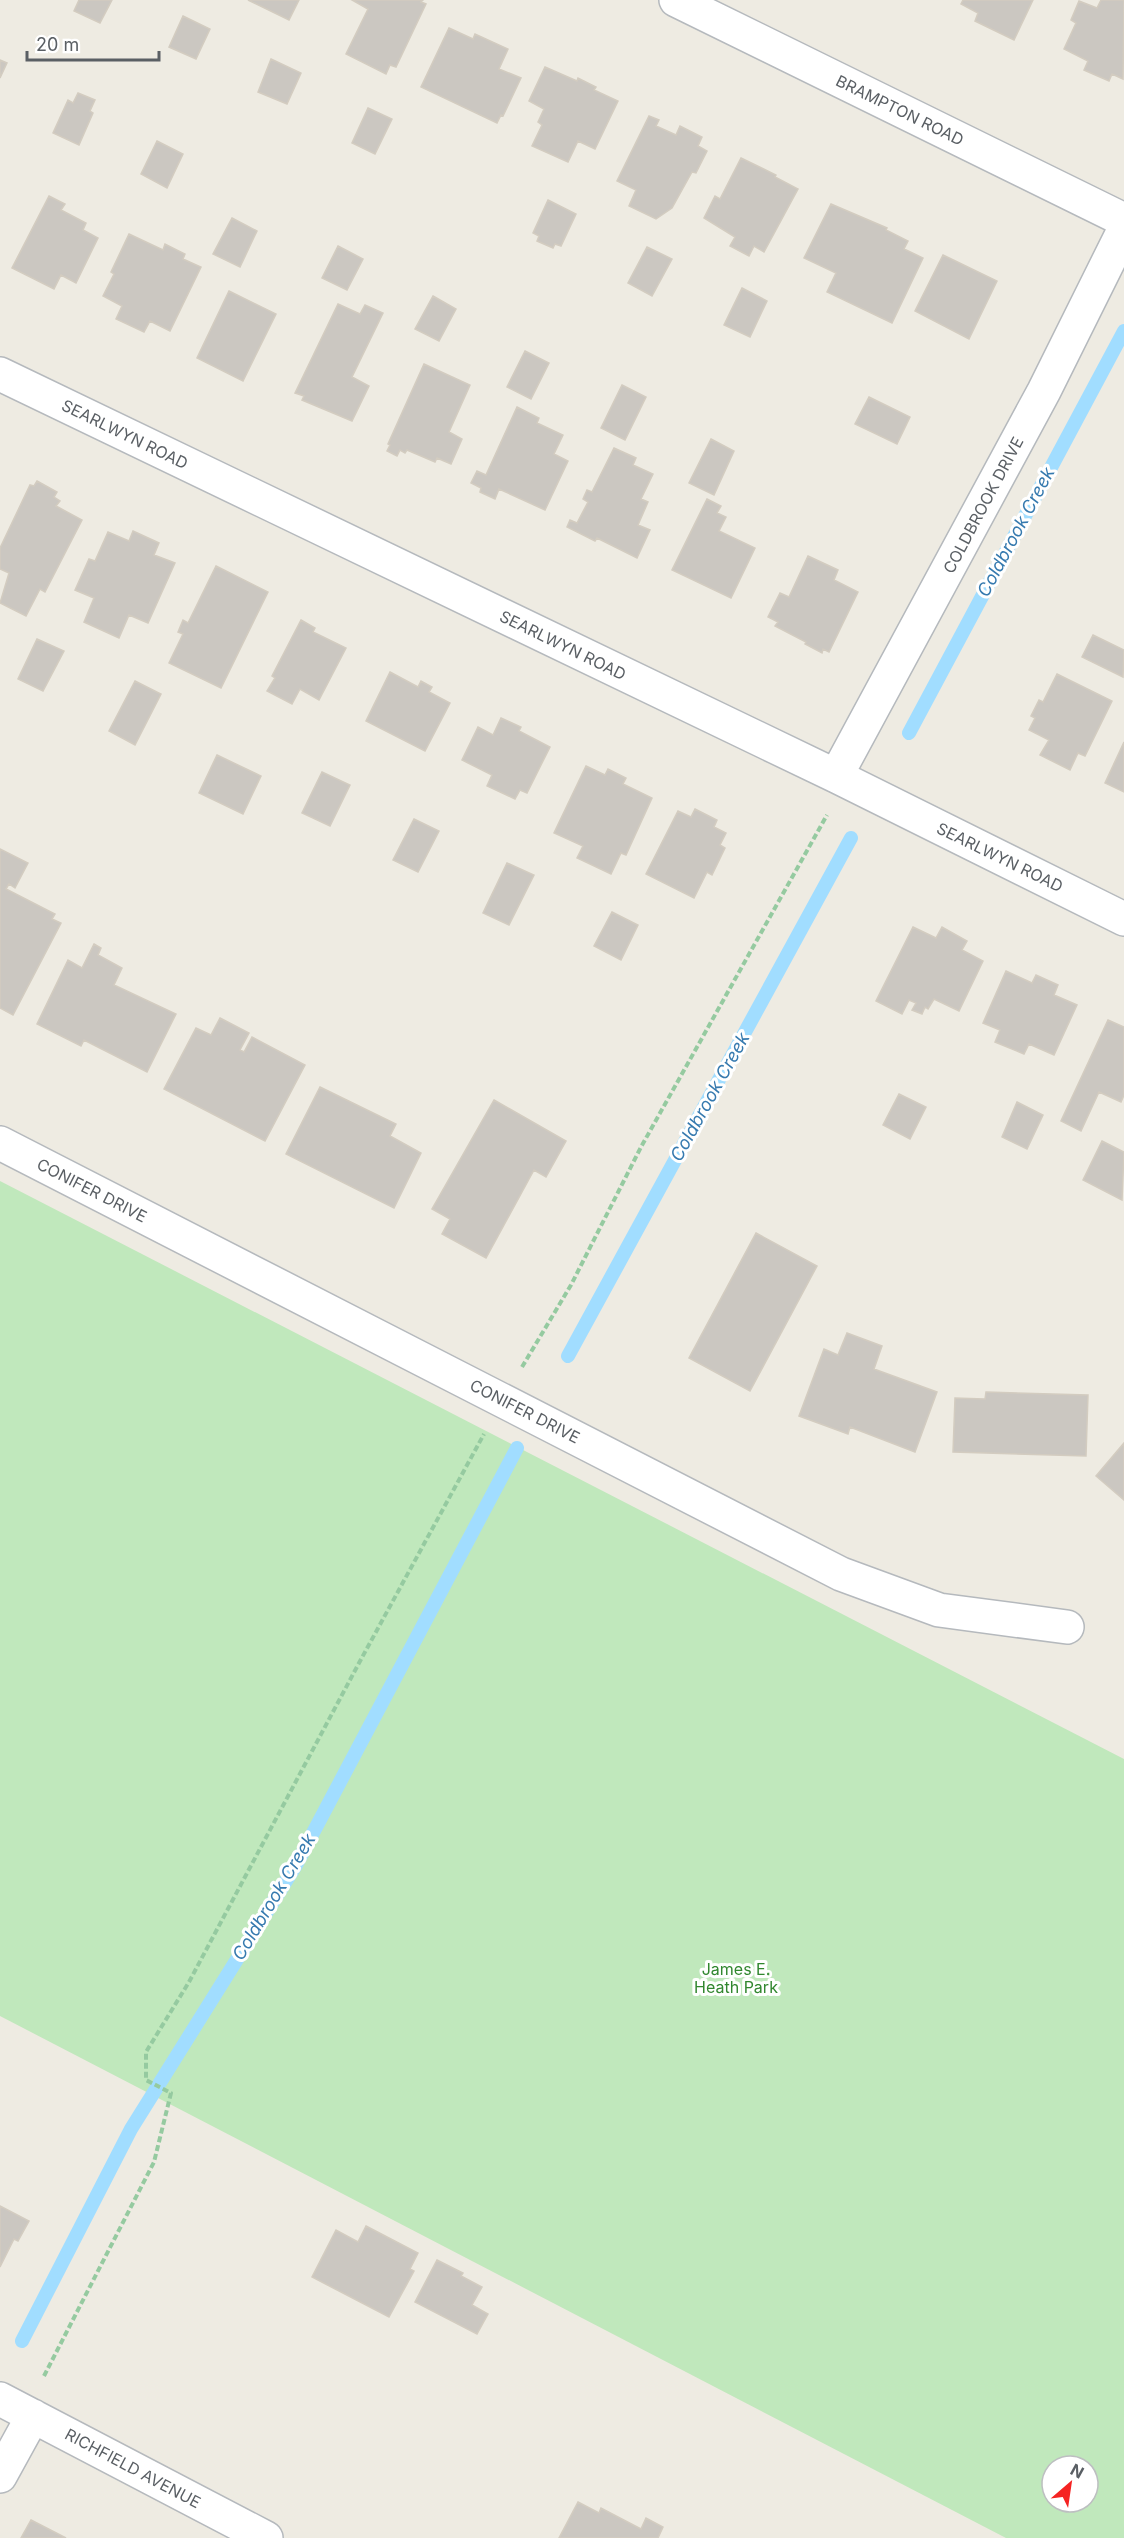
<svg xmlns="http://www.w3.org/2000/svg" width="1124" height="2538" font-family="Inter,sans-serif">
<rect width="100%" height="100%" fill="#eeebe2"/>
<path fill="#c0e8bc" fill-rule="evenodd" d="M 0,1181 L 1124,1759 L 1124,2538 L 1006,2538 L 0,2016 ZM 1052,2466 L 1088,2466 L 1088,2502 L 1052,2502 Z"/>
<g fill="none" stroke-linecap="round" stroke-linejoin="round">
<path stroke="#a1ddff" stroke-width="14" d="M 909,733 L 1124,331
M 568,1356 L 851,838
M 22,2341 L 131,2129 L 296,1865 L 517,1448"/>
</g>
<path fill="#cbc7c1" stroke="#d3ccc0" stroke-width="1.5" d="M 79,0 L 112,0 L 100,23 L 74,11 Z
M 248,0 L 299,0 L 289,20 Z
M 352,0 L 423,0 L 421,2 L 426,4 L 396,67 L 390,65 L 386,74 L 346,54 L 368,9 Z
M 963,0 L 1033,0 L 1014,40 L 975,21 L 978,13 L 961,4 Z
M 1101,0 L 1124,0 L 1123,79 L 1112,74 L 1109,81 L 1084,70 L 1088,61 L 1064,49 L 1076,23 L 1071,20 L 1079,1 L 1097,8 Z
M 183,16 L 210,29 L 196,59 L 169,47 Z
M 449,28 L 473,39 L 475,34 L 508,49 L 499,69 L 521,78 L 503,116 L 501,115 L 497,123 L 421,87 Z
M 271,59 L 301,73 L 287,104 L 258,92 Z
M 0,60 L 7,63 L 0,78 Z
M 545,67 L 577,81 L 578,78 L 596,87 L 594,90 L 618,101 L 595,149 L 578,141 L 568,162 L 532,146 L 542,125 L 538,122 L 544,109 L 529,101 Z
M 78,93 L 95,100 L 90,111 L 93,113 L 79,145 L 53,133 L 68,100 L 73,103 Z
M 368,108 L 392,119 L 375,154 L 352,143 Z
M 649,116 L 659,120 L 656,126 L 676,135 L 680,126 L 702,137 L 698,146 L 707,151 L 696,173 L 692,172 L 672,208 L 656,219 L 629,206 L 636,190 L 617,181 Z
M 157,141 L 183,154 L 167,188 L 141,174 Z
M 741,158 L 776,175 L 775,177 L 798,189 L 764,252 L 754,246 L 749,256 L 730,246 L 735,237 L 704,218 L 715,196 L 720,199 Z
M 49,196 L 65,204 L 61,210 L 86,223 L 83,230 L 98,238 L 76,283 L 61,275 L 54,289 L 12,268 Z
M 548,200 L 576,214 L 561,246 L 555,244 L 553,248 L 537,241 L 539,236 L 533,233 Z
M 831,204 L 887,228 L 886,230 L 908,241 L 904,249 L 923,258 L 892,323 L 827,292 L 836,273 L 804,258 Z
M 232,218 L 257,231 L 240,267 L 213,254 Z
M 129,234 L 163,250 L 165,244 L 185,254 L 183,259 L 201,267 L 170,331 L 150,321 L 144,332 L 116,319 L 122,306 L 103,296 L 114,274 L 111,272 Z
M 338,246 L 363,259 L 347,290 L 322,278 Z
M 647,247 L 672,259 L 652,296 L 628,283 Z
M 943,255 L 997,281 L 969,339 L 915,311 Z
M 742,288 L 767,301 L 750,337 L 724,325 Z
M 229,291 L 276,314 L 243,381 L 197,358 Z
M 433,296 L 456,309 L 439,341 L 415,329 Z
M 338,304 L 360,314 L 365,305 L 383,313 L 352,377 L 369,386 L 352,421 L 302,400 L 304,396 L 295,393 Z
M 525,351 L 549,363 L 531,399 L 507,387 Z
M 424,364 L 470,385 L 449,432 L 462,439 L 451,464 L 437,458 L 435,462 L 407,450 L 405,453 L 400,450 L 397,456 L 387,451 L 390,445 L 388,444 Z
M 622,385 L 646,397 L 625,440 L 601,428 Z
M 869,397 L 910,417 L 897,444 L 855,424 Z
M 517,407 L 539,418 L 537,423 L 563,435 L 554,454 L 568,461 L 545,510 L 499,489 L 495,499 L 480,492 L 481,488 L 471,483 L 477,471 L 486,475 Z
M 711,439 L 734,451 L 714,495 L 689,483 Z
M 614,448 L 636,458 L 633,465 L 653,474 L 641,499 L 648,502 L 638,525 L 650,530 L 637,558 L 597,538 L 595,541 L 567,527 L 570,520 L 577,523 L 588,502 L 583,499 L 587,490 L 592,492 Z
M 37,481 L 57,492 L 54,497 L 60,501 L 56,506 L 82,520 L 45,592 L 40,589 L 26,616 L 0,603 L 9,573 L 0,569 L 0,548 L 30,485 L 34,486 Z
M 707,499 L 721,506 L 717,513 L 726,517 L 719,531 L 755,548 L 731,598 L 672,570 Z
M 133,531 L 159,543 L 154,555 L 175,563 L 148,623 L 129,615 L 119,638 L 84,622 L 94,598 L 75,590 L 89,559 L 95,561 L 108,532 L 129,541 Z
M 808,556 L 838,570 L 834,580 L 858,592 L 829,652 L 823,649 L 822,653 L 805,644 L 806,642 L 775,626 L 778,622 L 768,617 L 780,593 L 789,597 Z
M 216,566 L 268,592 L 221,688 L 169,663 L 183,634 L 178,632 L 183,620 L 188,623 Z
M 301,620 L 315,628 L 313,632 L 346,648 L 319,700 L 300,689 L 292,704 L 267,691 L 275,678 L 272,676 Z
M 1093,635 L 1124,650 L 1123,677 L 1082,657 Z
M 37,639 L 64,651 L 43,691 L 18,679 Z
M 390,672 L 418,687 L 421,681 L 432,687 L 429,692 L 450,703 L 425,751 L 366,721 Z
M 1057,674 L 1112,701 L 1085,756 L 1078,753 L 1070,770 L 1040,755 L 1049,740 L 1029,730 L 1035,718 L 1031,716 L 1039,700 L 1043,702 Z
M 135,681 L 161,694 L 135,745 L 109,731 Z
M 501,718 L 521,727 L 519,731 L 550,747 L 527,793 L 520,790 L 515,799 L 487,786 L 492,775 L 462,760 L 478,727 L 493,735 Z
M 1124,742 L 1124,792 L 1105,783 Z
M 217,755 L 261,776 L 243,814 L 199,793 Z
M 586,766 L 605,775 L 608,769 L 626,778 L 623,784 L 652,798 L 626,855 L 621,853 L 611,874 L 577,858 L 583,846 L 554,833 Z
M 322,772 L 350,785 L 330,826 L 302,813 Z
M 695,809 L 717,820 L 714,827 L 726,833 L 720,845 L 725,848 L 712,875 L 707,872 L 694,898 L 646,874 L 678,811 L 691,817 Z
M 414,819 L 439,831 L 418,872 L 393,860 Z
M 0,849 L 28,863 L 15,888 L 9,884 L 6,889 L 55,914 L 52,919 L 61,923 L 13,1015 L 0,1008 Z
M 507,863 L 534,875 L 509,925 L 483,913 Z
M 612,912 L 638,925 L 621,960 L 594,946 Z
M 913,927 L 936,938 L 942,927 L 967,941 L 962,950 L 983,961 L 959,1011 L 934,999 L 928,1009 L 925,1007 L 922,1014 L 912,1010 L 916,1003 L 909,1000 L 902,1014 L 876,1001 Z
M 94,944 L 101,948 L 98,955 L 122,968 L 114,985 L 176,1014 L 147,1072 L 84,1040 L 81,1046 L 37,1024 L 68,960 L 82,968 Z
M 1006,971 L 1032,983 L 1036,975 L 1058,985 L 1054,995 L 1077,1005 L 1054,1055 L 1029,1044 L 1024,1054 L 995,1042 L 1000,1030 L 983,1023 Z
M 220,1018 L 249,1033 L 240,1050 L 244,1052 L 252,1037 L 305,1065 L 265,1141 L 164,1089 L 196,1028 L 211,1035 Z
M 1108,1020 L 1124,1027 L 1124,1095 L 1121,1102 L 1099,1092 L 1081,1131 L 1061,1121 Z
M 320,1087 L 396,1124 L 390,1136 L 421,1153 L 394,1208 L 286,1154 Z
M 899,1094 L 926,1107 L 910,1139 L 883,1125 Z
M 494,1100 L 566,1141 L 546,1177 L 534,1170 L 486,1258 L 442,1234 L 450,1219 L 432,1209 Z
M 1017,1102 L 1043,1115 L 1027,1149 L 1002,1137 Z
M 1102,1141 L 1124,1152 L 1122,1200 L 1083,1180 Z
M 756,1233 L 817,1266 L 750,1391 L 689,1358 Z
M 847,1333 L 882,1346 L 874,1369 L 937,1392 L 915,1452 L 850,1427 L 848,1434 L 799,1416 L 824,1349 L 838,1355 Z
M 986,1392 L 1088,1395 L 1086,1456 L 953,1452 L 955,1398 L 985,1399 Z
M 1124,1443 L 1124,1500 L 1096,1476 Z
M 0,2206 L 29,2221 L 18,2241 L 14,2239 L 0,2267 Z
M 366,2226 L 418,2253 L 410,2269 L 414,2271 L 389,2317 L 312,2277 L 336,2230 L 358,2242 Z
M 437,2260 L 463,2273 L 461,2276 L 482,2287 L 472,2305 L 488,2314 L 477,2334 L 415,2302 Z
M 578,2502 L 599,2513 L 601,2508 L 641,2529 L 646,2518 L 663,2527 L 658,2538 L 559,2538 Z
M 31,2520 L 66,2538 L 21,2538 Z"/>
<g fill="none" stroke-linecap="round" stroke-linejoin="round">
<defs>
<path id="minor" d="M 676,0 L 1124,220
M 0,374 L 836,776 L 1124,919
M 836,776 L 1044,391 L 1124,230
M 0,1143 L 841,1574 L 939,1610 L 1067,1627
M 0,2399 L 266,2538
M 0,2476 L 33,2416"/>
</defs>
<use href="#minor" stroke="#b5b9bd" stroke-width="36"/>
<path stroke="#95caa0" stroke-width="4" stroke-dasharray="6 3" stroke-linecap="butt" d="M 522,1367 L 571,1285 L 641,1147 L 827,815
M 44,2376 L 154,2162 L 171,2093 L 146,2080 L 146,2052 L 189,1982 L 359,1663 L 484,1434"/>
<use href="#minor" stroke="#fff" stroke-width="33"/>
</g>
<g text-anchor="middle" stroke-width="6" stroke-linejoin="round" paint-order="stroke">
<g font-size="16" fill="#5a5f64" stroke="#fff">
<text transform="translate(900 110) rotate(26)" y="6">BRAMPTON ROAD</text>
<text transform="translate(125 434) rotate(26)" y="6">SEARLWYN ROAD</text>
<text transform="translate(983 505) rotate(-62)" y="6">COLDBROOK DRIVE</text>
<text transform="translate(563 645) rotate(26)" y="6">SEARLWYN ROAD</text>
<text transform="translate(1000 857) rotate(26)" y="6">SEARLWYN ROAD</text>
<text transform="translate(92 1190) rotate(27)" y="6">CONIFER DRIVE</text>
<text transform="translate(525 1411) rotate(27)" y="6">CONIFER DRIVE</text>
<text transform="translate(133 2468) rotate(28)" y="6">RICHFIELD AVENUE</text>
</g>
<g font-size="16" fill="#31872f" stroke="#fff">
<text x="736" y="1975">James E.<tspan x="736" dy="18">Heath Park</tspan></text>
</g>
<g font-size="18" font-style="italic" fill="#367aaf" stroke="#fff">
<text transform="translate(1016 532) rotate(-62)" y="6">Coldbrook Creek</text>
<text transform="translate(710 1097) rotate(-61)" y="6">Coldbrook Creek</text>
<text transform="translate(274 1897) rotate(-59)" y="6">Coldbrook Creek</text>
</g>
</g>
<g transform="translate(1070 2484) rotate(29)"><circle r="28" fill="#ffffff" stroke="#bdbfc1" stroke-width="1.5"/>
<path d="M0-4.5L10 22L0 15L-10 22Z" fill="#f52322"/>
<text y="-9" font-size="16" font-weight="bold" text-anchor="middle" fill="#5a5f64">N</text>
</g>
<path d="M27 51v9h132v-9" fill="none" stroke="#5a5f64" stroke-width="3"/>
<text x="36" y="51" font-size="18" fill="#5a5f64" stroke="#ffffff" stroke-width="4.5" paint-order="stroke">20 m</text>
</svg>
